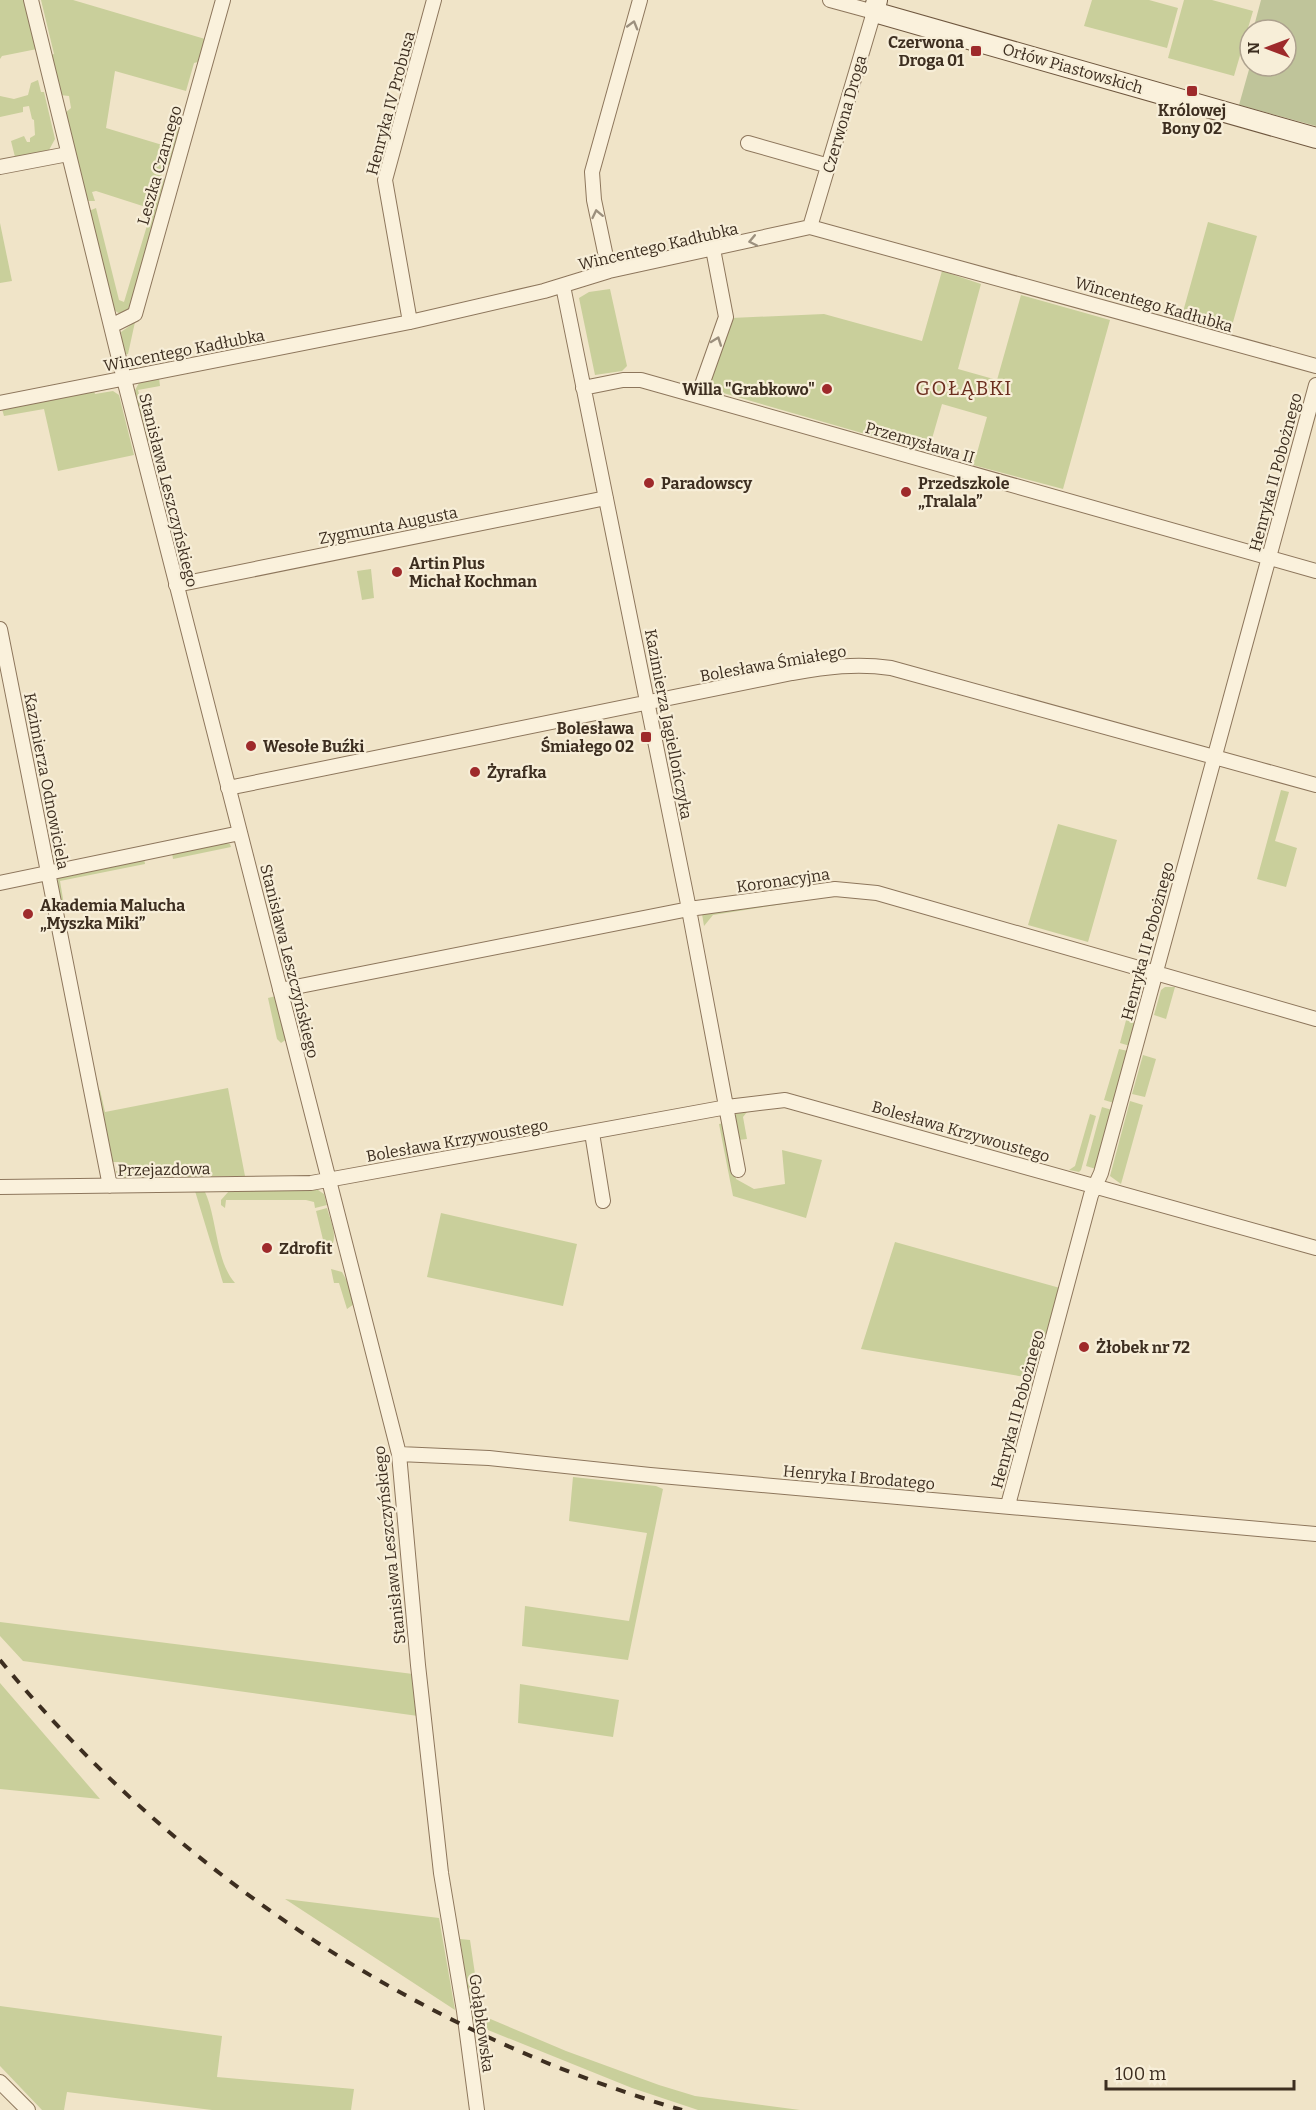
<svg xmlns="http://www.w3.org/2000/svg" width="1316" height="2110" font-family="Bitter,serif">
<rect width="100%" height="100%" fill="#f0e4c8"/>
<path fill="#c9cf9b" d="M 0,0 L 24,0 L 37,49 L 2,56 L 0,59 Z
M 41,0 L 73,0 L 205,39 L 211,19 L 212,20 L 201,61 L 194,63 L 186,91 L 115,71 L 106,128 L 169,147 L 177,121 L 183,123 L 171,164 L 164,166 L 161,177 L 167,180 L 130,310 L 120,314 L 114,310 L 89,211 L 96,208 L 119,300 L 124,302 L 152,209 L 96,191 L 92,192 L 95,201 L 86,201 L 65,113 L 71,108 L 69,96 L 60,95 L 51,55 L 54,54 Z
M 1092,0 L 1149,0 L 1178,8 L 1167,48 L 1084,26 Z
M 1184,0 L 1212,0 L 1253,11 L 1234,76 L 1168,58 Z
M 38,80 L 41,92 L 44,92 L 55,139 L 49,150 L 15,157 L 11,141 L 24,136 L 27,142 L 30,142 L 30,138 L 35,135 L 34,120 L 32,119 L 29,106 L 23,107 L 23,112 L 0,117 L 0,96 L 14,99 L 28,95 L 31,83 Z
M 1208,222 L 1257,236 L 1230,333 L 1181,319 Z
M 0,223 L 12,281 L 0,283 Z
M 942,271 L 981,284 L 958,369 L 997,380 L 1021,295 L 1110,320 L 1063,489 L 969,464 L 975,460 L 987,417 L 942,404 L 929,449 L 914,448 L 706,388 L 731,318 L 824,314 L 922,341 Z
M 610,289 L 627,366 L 622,371 L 595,375 L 579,298 L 589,292 Z
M 135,322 L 128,354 L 124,355 L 121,332 Z
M 159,378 L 160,386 L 138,390 L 151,440 L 147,441 L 134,392 L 139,383 Z
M 94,391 L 95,394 L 113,391 L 119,395 L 134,455 L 58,471 L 44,409 L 4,416 L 2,409 Z
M 371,569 L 374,598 L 362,600 L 357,571 Z
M 1281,790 L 1289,792 L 1275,841 L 1297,848 L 1286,887 L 1257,879 Z
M 1058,824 L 1117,840 L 1088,942 L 1028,925 Z
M 225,843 L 230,844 L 231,847 L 173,859 L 172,853 Z
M 144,858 L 145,864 L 60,881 L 65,911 L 60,912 L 57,877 Z
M 787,900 L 790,903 L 713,915 L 704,926 L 702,914 Z
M 1165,987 L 1175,987 L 1166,1019 L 1154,1015 L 1161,990 Z
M 276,996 L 287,1039 L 281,1043 L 277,1039 L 268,998 Z
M 1129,1009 L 1139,1012 L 1130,1046 L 1120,1043 Z
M 1119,1049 L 1128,1051 L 1114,1103 L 1104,1100 Z
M 1143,1055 L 1156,1059 L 1145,1097 L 1132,1094 Z
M 228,1088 L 245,1176 L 118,1178 L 116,1171 L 120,1170 L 119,1162 L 109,1162 L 95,1091 L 100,1090 L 105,1112 Z
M 1130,1101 L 1143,1105 L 1121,1184 L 1110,1176 Z
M 1102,1107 L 1112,1110 L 1096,1169 L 1086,1166 Z
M 758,1110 L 747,1112 L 743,1117 L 747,1139 L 738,1140 L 735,1114 Z
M 1090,1114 L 1096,1116 L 1081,1170 L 1079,1172 L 1069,1170 L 1075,1166 Z
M 724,1123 L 736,1179 L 754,1189 L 785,1184 L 782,1150 L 822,1160 L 806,1218 L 733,1196 L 719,1124 Z
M 318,1190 L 324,1194 L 327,1205 L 315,1208 L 314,1202 L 306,1200 L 226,1200 L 225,1208 L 221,1205 L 221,1200 L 229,1191 Z
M 195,1191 L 205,1192 C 217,1218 216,1262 235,1283 L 223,1283 Z
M 327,1208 C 331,1223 341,1241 326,1252 L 316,1211 Z
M 441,1213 L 577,1244 L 563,1306 L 427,1277 Z
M 895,1242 L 1060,1288 L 1035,1375 L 1031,1378 L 861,1349 Z
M 331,1269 L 342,1272 L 348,1283 L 354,1304 L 347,1309 L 339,1283 L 334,1283 Z
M 573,1477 L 656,1486 L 663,1489 L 628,1660 L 522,1646 L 525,1606 L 629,1621 L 647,1533 L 569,1521 Z
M 0,1622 L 413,1674 L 418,1716 L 23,1661 L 0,1636 Z
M 0,1683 L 100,1799 L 0,1789 Z
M 520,1684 L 619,1700 L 613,1737 L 518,1723 Z
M 285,1899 L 439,1918 L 455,2010 Z
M 460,1939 L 470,1940 L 481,2015 L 566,2051 L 659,2085 L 695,2096 L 800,2110 L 698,2110 L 632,2088 L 473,2024 Z
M 0,2006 L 222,2036 L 217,2077 L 354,2089 L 351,2110 L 212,2110 L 67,2092 L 64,2110 L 42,2110 L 0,2066 Z"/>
<path fill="#bfc49a" d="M 1261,0 L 1316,0 L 1316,126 L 1239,105 L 1250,66 L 1286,66 L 1286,30 L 1253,30 Z"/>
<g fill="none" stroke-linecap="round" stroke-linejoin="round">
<defs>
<path id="street" d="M 31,0 L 124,379 L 399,1454 L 418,1665 L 441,1873 L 464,2011 L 477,2110
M 748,143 L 829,166
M 0,167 L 68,154
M 810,227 L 874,12 L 830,0
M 609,271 L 594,200 L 592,172 L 640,0
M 563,286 L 687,899 L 738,1170
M 410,322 L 385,180 L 434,0
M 111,326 L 135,314 L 223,0
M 583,388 L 623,380 L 641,380 L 1316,571
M 698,396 L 726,317 L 713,249
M 0,403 L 410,322 L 544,291 L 609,271 L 810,227 L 1316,366
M 176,585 L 606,498
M 0,629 L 110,1186
M 228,788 L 792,673 C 827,667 856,663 891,668 L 1316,785
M 0,883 L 240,833
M 280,990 L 689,909 L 835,889 L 877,893 L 1316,1019
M 592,1133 L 603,1201
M 0,1187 L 311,1183 L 727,1107 L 785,1100 L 1316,1248
M 399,1454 L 489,1458 L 650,1475 L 1316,1534
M 1008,1505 L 1091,1195 L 1101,1173 L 1316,385
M 0,2082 L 28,2110"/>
<path id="secondary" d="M 877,0 L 874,12 L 1316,138"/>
</defs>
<use href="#street" stroke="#8d765c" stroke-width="16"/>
<use href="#secondary" stroke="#6f573f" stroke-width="22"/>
<use href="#street" stroke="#faf1dc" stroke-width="14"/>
<use href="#secondary" stroke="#faf1dc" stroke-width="20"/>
<path stroke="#3d2e20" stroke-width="4" stroke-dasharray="10 10" stroke-linecap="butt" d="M 0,1660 C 175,1873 417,2033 682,2110"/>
</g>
<defs><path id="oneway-chevron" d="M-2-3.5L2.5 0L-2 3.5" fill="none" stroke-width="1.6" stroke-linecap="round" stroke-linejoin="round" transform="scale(1.5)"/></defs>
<g stroke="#9c907e">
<use href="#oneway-chevron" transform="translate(633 25) rotate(-74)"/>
<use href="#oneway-chevron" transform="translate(597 214) rotate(-102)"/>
<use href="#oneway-chevron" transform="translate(753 241) rotate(168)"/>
<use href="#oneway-chevron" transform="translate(717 341) rotate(-70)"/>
</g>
<g fill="#9e2a2b" stroke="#f7eed8" stroke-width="2">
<rect x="970" y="45" width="12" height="12" rx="3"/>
<rect x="1186" y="85" width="12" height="12" rx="3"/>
<circle cx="827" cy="389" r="6"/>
<circle cx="649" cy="483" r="6"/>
<circle cx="906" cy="492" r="6"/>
<circle cx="397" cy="572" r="6"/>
<rect x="640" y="731" width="12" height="12" rx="3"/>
<circle cx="251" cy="746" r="6"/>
<circle cx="475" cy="772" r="6"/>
<circle cx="28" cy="914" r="6"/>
<circle cx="267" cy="1248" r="6"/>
<circle cx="1084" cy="1347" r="6"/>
</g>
<g text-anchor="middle" stroke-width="4.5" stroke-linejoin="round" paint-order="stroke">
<g font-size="16" font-weight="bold" fill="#3d2e20" stroke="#f7eed8" text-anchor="start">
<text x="964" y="48" text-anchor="end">Czerwona<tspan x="964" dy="18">Droga 01</tspan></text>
<text x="1192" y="116" text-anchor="middle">Królowej<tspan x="1192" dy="18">Bony 02</tspan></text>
<text x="815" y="395" text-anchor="end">Willa "Grabkowo"</text>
<text x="661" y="489">Paradowscy</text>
<text x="918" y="489">Przedszkole<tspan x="918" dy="18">„Tralala”</tspan></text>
<text x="409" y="569">Artin Plus<tspan x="409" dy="18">Michał Kochman</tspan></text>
<text x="634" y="734" text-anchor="end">Bolesława<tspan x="634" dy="18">Śmiałego 02</tspan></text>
<text x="263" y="752">Wesołe Buźki</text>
<text x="487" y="778">Żyrafka</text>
<text x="40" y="911">Akademia Malucha<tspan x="40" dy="18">„Myszka Miki”</tspan></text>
<text x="279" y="1254">Zdrofit</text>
<text x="1096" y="1353">Żłobek nr 72</text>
</g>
<g font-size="16" fill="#3d2e20" stroke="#f7eed8">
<text transform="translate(1073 68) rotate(16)" y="6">Orłów Piastowskich</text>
<text transform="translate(390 103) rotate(-75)" y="6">Henryka IV Probusa</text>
<text transform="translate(844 114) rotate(-74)" y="6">Czerwona Droga</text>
<text transform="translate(159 165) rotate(-74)" y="6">Leszka Czarnego</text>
<text transform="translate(658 246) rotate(-13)" y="6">Wincentego Kadłubka</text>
<text transform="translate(1154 304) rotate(16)" y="6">Wincentego Kadłubka</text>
<text transform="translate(184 350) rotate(-11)" y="6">Wincentego Kadłubka</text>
<text transform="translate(920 442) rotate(16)" y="6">Przemysława II</text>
<text transform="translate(1275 472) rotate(-75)" y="6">Henryka II Pobożnego</text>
<text transform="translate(169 490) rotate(76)" y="6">Stanisława Leszczyńskiego</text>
<text transform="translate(388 525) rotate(-11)" y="6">Zygmunta Augusta</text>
<text transform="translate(773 663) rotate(-10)" y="6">Bolesława Śmiałego</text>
<text transform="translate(669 724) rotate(79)" y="6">Kazimierza Jagiellończyka</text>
<text transform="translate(47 781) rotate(79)" y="6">Kazimierza Odnowiciela</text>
<text transform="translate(783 880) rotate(-8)" y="6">Koronacyjna</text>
<text transform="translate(1147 941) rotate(-75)" y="6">Henryka II Pobożnego</text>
<text transform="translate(290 961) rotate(76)" y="6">Stanisława Leszczyńskiego</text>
<text transform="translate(961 1131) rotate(16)" y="6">Bolesława Krzywoustego</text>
<text transform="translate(457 1140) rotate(-10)" y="6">Bolesława Krzywoustego</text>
<text transform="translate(164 1169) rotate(-1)" y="6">Przejazdowa</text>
<text transform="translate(1017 1409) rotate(-75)" y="6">Henryka II Pobożnego</text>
<text transform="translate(859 1477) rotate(5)" y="6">Henryka I Brodatego</text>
<text transform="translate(389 1545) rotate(-96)" y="6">Stanisława Leszczyńskiego</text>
<text transform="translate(482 2023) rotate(82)" y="6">Gołąbkowska</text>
</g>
<g font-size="20" letter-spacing="1.5" fill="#6b2e1e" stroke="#f7eed8">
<text x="964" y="395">GOŁĄBKI</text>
</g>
</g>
<g transform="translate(1268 48) rotate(270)"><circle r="28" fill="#f7eed8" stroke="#ada18e" stroke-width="1.5"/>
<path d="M0-4.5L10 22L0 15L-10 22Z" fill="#9e2a2b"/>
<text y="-9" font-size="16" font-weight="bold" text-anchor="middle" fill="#3d2e20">N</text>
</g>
<path d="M1106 2080v9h188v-9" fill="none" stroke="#3d2e20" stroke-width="3"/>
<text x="1115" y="2080" font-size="18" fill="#3d2e20" stroke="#f7eed8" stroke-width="4.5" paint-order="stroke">100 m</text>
</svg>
